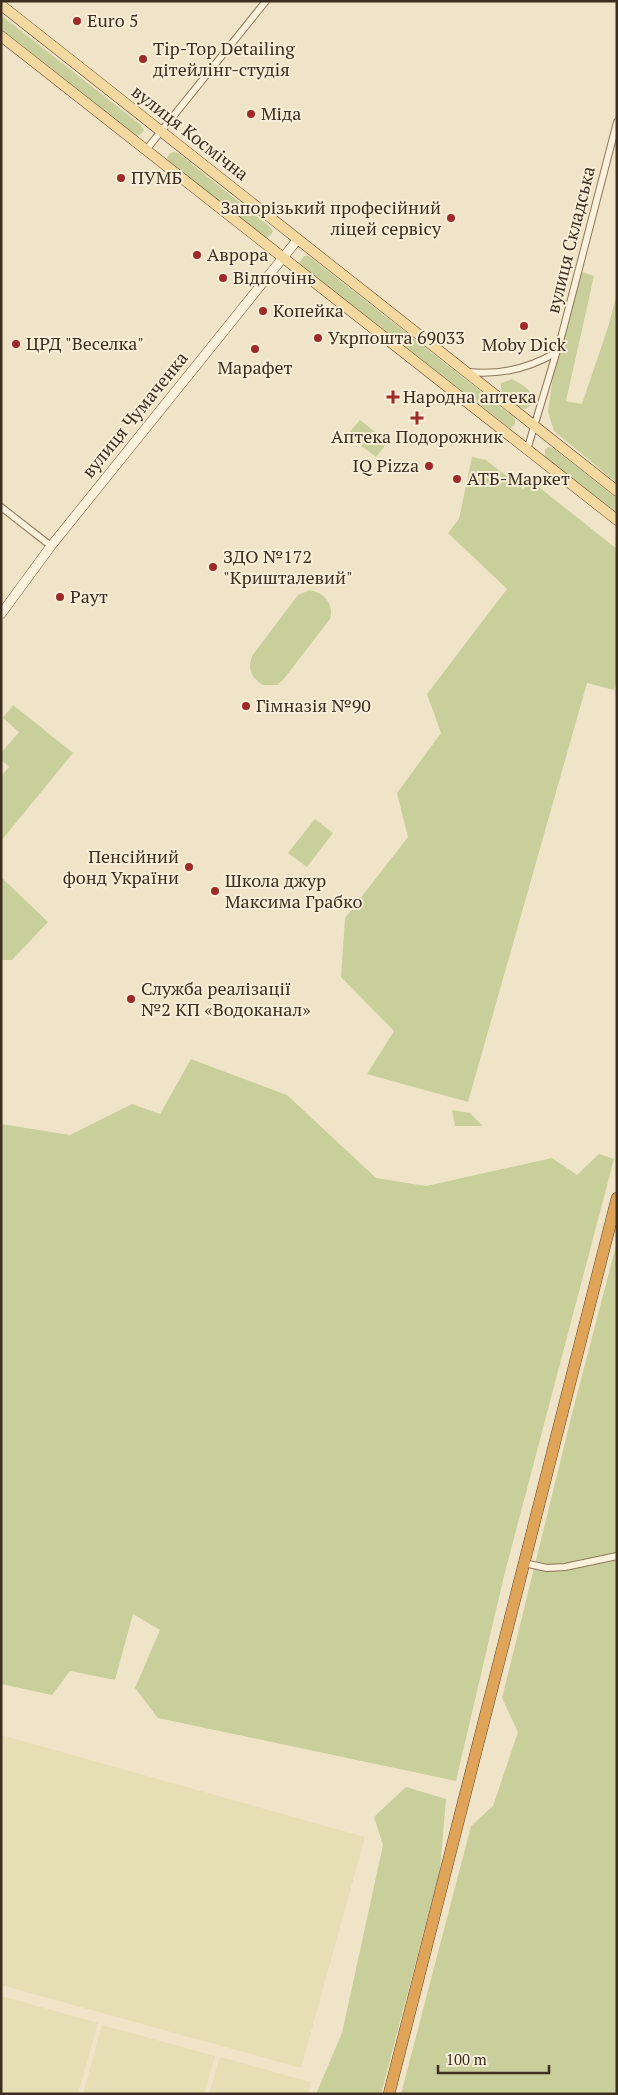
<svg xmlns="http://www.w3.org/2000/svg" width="618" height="2095" font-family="'PT Serif',serif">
<rect width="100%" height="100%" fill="#f0e4c8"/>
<path fill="#e6deb5" d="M 1,1735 L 365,1837 L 301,2068 L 1,1985 Z
M 1,1996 L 98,2023 L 78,2094 L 1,2094 Z
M 102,2025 L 215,2056 L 204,2094 L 83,2094 Z
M 220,2057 L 311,2082 L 308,2094 L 209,2094 Z"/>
<path fill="#c9cf9b" d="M 1,15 L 141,125 L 144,130 L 141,134 L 136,136 L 1,31 Z
M 173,152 L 178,153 L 269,226 L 273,231 L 271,235 L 266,238 L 262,235 L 169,163 L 167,158 L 169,154 Z
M 304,256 L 309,256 L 512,416 L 515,419 L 515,424 L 511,428 L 505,427 L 301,266 L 299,263 Z
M 579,271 L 594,276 L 566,401 L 582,404 L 609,324 L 617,293 L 617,483 L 554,431 L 548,412 L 555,362 Z
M 512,379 C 524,386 535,390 531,405 L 526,409 C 515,407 499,395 501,383 Z
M 360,420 L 388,442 L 376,457 L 347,435 Z
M 549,447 L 554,449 L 617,498 L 617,513 L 545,457 L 545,449 Z
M 472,457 L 486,460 L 523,489 L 530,480 L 617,549 L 617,678 L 614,690 L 587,683 L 468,1102 L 367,1074 L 394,1031 L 341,977 L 345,918 L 408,837 L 397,793 L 441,733 L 427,694 L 507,589 L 448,533 L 459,519 Z
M 310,590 C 325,593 334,604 330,619 L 283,680 L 277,685 L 263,685 C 252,678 247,670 252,656 L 298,595 Z
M 13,705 L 73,753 L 1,841 L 1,776 L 9,767 L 1,760 L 1,753 L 19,732 L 3,718 Z
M 315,819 L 333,833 L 307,867 L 288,853 Z
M 1,877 L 48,922 L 12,960 L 1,960 Z
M 191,1059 L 287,1095 L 376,1178 L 426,1186 L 552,1158 L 577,1175 L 599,1154 L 614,1159 L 504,1576 L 456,1781 L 158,1718 L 135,1688 L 160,1630 L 133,1614 L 115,1680 L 70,1671 L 52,1695 L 1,1684 L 1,1124 L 70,1135 L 132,1104 L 160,1114 Z
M 452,1110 L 470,1113 L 483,1126 L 455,1126 Z
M 617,1242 L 617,2094 L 401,2094 L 471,1826 L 493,1806 L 518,1732 L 502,1698 L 573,1410 Z
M 406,1787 L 446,1799 L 440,1870 L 381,2094 L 316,2094 L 342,2033 L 383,1845 L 374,1817 Z"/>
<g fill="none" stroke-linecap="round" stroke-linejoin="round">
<defs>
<path id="street" d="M 146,150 L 266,1
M 468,372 C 499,375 528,369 555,353
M 527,450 L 562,334 L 617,122
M 1,507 L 51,546
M 524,1563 L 547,1568 L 565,1567 L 617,1556"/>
<path id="secondary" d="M 1,614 L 51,546 L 298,239"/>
<path id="primary" d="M 1,5 L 617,491
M 1,36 L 617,520"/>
<path id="highway" d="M 389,2094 L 617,1198"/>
</defs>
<use href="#street" stroke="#8d765c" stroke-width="8"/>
<use href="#secondary" stroke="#6f573f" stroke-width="10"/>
<use href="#primary" stroke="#5b4430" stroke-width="11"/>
<use href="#highway" stroke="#5b4430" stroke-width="12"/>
<use href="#street" stroke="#faf1dc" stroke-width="6"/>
<use href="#secondary" stroke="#faf1dc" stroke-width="9"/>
<use href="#primary" stroke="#f3d9a0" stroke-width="10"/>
<use href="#highway" stroke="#e0a458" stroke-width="11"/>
</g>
<g fill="#9e2a2b" stroke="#f7eed8" stroke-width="2">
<circle cx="77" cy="21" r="5"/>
<circle cx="143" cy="59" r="5"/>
<circle cx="251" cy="114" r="5"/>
<circle cx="121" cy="178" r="5"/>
<circle cx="451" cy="218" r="5"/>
<circle cx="197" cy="255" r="5"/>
<circle cx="223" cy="278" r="5"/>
<circle cx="263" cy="311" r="5"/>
<circle cx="524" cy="326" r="5"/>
<circle cx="318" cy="338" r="5"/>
<circle cx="16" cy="344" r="5"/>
<circle cx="255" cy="349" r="5"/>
<path d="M390.5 389.5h5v5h5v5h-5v5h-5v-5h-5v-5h5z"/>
<path d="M414.5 410.5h5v5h5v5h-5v5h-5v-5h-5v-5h5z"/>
<circle cx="429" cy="466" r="5"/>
<circle cx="457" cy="479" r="5"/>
<circle cx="213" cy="567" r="5"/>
<circle cx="60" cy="597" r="5"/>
<circle cx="246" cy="706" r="5"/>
<circle cx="189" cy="867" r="5"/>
<circle cx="215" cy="891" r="5"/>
<circle cx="131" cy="999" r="5"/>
</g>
<g text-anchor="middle" stroke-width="4" stroke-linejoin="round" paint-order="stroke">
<g font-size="18" fill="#3d2e20" stroke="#f7eed8" text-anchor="start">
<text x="87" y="27">Euro 5</text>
<text x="153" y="55">Tip-Top Detailing<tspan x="153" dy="21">дітейлiнг-студiя</tspan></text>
<text x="261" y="120">Міда</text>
<text x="131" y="184">ПУМБ</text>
<text x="441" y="214" text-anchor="end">Запорізький професійний<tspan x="441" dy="21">ліцей сервісу</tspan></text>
<text x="207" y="261">Аврора</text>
<text x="233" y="284">Відпочінь</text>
<text x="273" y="317">Копейка</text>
<text x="328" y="344">Укрпошта 69033</text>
<text x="26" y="350">ЦРД "Веселка"</text>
<text x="524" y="351" text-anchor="middle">Moby Dick</text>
<text x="255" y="374" text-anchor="middle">Марафет</text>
<text x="403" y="403">Народна аптека</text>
<text x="417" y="443" text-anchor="middle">Аптека Подорожник</text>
<text x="419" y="472" text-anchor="end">IQ Pizza</text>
<text x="467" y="485">АТБ-Маркет</text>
<text x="223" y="563">ЗДО №172<tspan x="223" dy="21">"Кришталевий"</tspan></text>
<text x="70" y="603">Раут</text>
<text x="256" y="712">Гімназія №90</text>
<text x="179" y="863" text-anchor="end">Пенсійний<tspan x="179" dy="21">фонд України</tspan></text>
<text x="225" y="887">Школа джур<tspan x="225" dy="21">Максима Грабко</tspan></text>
<text x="141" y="995">Служба реалізації<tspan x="141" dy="21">№2 КП «Водоканал»</tspan></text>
</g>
<g font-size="18" fill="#3d2e20" stroke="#f7eed8">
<text transform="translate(190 133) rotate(38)" y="6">вулиця Космічна</text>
<text transform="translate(571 240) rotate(-76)" y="6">вулиця Складська</text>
<text transform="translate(135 415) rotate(-51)" y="6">вулиця Чумаченка</text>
</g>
</g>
<rect width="618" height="2095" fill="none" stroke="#3d2e20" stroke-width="5"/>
<path d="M438 2065v8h111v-8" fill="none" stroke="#3d2e20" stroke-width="2.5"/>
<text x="446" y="2065" font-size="15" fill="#3d2e20" stroke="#f7eed8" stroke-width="4" paint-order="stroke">100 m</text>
</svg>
